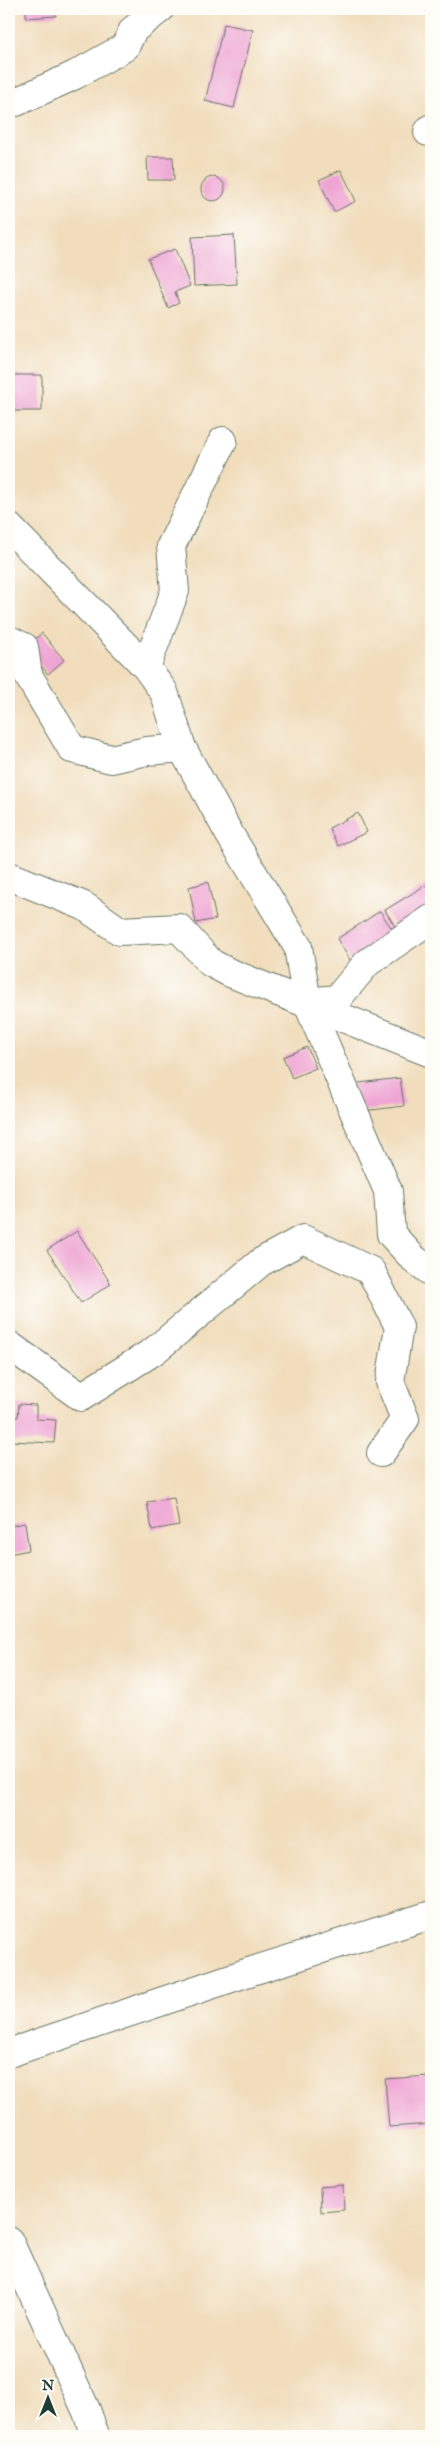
<svg xmlns="http://www.w3.org/2000/svg" width="440" height="2445" font-family="'IM FELL English',serif">
<rect width="100%" height="100%" fill="#fdfcf7"/>
<filter id="ink" filterUnits="userSpaceOnUse"><feTurbulence type="fractalNoise" baseFrequency=".02" numOctaves="2"/><feDisplacementMap in="SourceGraphic" scale="10" xChannelSelector="R" yChannelSelector="G"/><feConvolveMatrix kernelMatrix="1 2 1 2 8 2 1 2 1" color-interpolation-filters="sRGB"/></filter>
<filter id="wash" filterUnits="userSpaceOnUse"><feTurbulence type="fractalNoise" baseFrequency=".0096" numOctaves="4" result="noise"/><feDisplacementMap in="SourceGraphic" scale="20" xChannelSelector="R" yChannelSelector="G"/><feGaussianBlur stdDeviation="1.12" result="paint"/><feColorMatrix in="noise" values="0 0 0 0 0 0 0 0 0 0 0 0 0 0 0 0 0 1.4 0 .05"/><feComposite in="paint" operator="in"/></filter>
<g filter="url(#wash)">
<rect width="100%" height="100%" fill="#f1ddbc"/>
<g id="blocks">
<path fill="#efa5d4" d="M 26,9 L 56,9 L 56,16 L 26,18 Z
M 224,24 L 253,30 L 234,108 L 205,101 Z
M 147,157 L 173,157 L 174,180 L 148,180 Z
M 341,170 L 356,201 L 334,212 L 319,180 Z
M201 189a12 12 0 1 1 24 0a12 12 0 1 1-24 0Z
M 234,235 L 237,284 L 194,286 L 192,237 Z
M 175,249 L 190,286 L 175,292 L 179,303 L 168,308 L 148,259 Z
M 9,375 L 42,375 L 42,411 L 9,411 Z
M 42,633 L 64,660 L 48,674 L 25,647 Z
M 358,813 L 367,832 L 338,846 L 329,828 Z
M 208,882 L 216,919 L 196,923 L 189,887 Z
M 431,882 L 431,917 L 400,935 L 385,910 Z
M 380,911 L 398,938 L 354,966 L 337,939 Z
M 307,1047 L 316,1068 L 292,1078 L 283,1057 Z
M 400,1078 L 404,1106 L 355,1112 L 351,1084 Z
M 77,1231 L 111,1284 L 81,1303 L 47,1250 Z
M 19,1404 L 36,1405 L 36,1419 L 56,1420 L 54,1443 L 9,1441 L 9,1417 L 18,1417 Z
M 174,1498 L 179,1525 L 152,1530 L 147,1502 Z
M 25,1523 L 29,1550 L 9,1554 L 9,1526 Z
M 429,2076 L 431,2124 L 389,2127 L 385,2079 Z
M 343,2185 L 344,2210 L 321,2212 L 320,2187 Z"/>
</g>
</g>
<g filter="url(#ink)">
<use href="#blocks" fill-opacity="0" stroke="#687564" stroke-width="1"/>
<g fill="none" stroke-linecap="round" stroke-linejoin="round">
<defs>
<path id="minor" d="M 9,102 L 16,102 L 75,75 L 125,47 L 133,30 L 160,9
M 428,132 L 431,128
M 9,527 L 146,667 L 164,692 L 182,748 L 230,835 L 298,947 L 307,1002 L 388,1191 L 391,1234 L 413,1258 L 431,1272
M 9,640 L 24,647 L 28,675 L 72,749 L 111,759 L 147,751 L 182,748
M 146,667 L 175,591 L 171,546 L 223,441
M 9,876 L 84,906 L 120,931 L 179,928 L 211,963 L 228,972 L 431,1053
M 307,1002 L 337,999 L 367,963 L 431,919
M 9,1345 L 81,1397 L 154,1351 L 261,1262 L 303,1239 L 371,1271 L 399,1327 L 390,1382 L 405,1419 L 381,1453
M 9,2053 L 252,1971 L 431,1915
M 9,2241 L 87,2412 L 95,2436"/>
</defs>
<use href="#minor" stroke="#687564" stroke-width="30"/>
<use href="#minor" stroke="#fff" stroke-width="28"/>
</g>
</g>
<rect width="440" height="2445" fill="none" stroke="#fdfcf7" stroke-width="30"/>
<g transform="translate(48 2398)" stroke="#fdfcf7" stroke-width="4" paint-order="stroke">
<path d="M0-4L9 19L0 12L-9 19Z" fill="#1f3d34"/>
<text y="-8" font-size="14" font-weight="bold" text-anchor="middle" fill="#1f3d34">N</text>
</g>
</svg>
